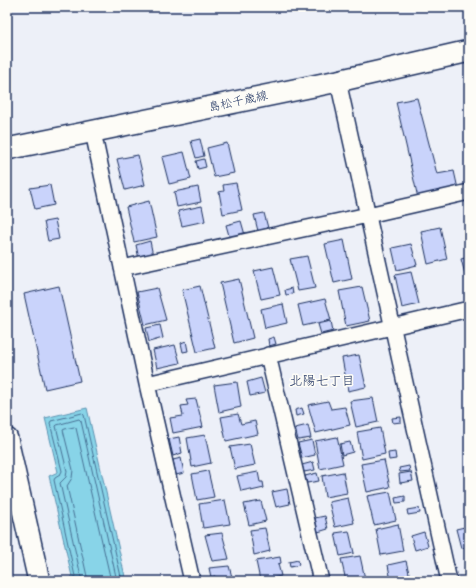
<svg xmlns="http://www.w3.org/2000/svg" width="476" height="588" font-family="'Patrick Hand','Klee One',sans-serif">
<rect width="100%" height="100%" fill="#edf0f8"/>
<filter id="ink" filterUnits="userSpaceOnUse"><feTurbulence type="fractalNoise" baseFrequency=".025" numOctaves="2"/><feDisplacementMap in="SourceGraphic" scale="8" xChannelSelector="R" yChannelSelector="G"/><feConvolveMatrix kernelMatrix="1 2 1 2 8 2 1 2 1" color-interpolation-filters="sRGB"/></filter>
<g filter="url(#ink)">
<path fill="#88d4e8" stroke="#5c92b1" d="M 87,408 L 126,581 L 73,581 L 49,476 L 58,472 L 45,418 Z"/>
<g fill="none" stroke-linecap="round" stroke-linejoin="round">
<path stroke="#477195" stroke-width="1" d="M 76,581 L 54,480 L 55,478 L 60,475 L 62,471 L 50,423 L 51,421 L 82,413 L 84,415 L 122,581
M 82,581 L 60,483 L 66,477 L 67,471 L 56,426 L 57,425 L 79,419 L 81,421 L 117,581
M 88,581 L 67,486 L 72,478 L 73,470 L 63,430 L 65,429 L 74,427 L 76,428 L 111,581"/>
</g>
<path fill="#c9d3fb" stroke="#1b2f5e" d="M 417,98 L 437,174 L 454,171 L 458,189 L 418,198 L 396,102 Z
M 200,139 L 204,156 L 196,158 L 191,141 Z
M 227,143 L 234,173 L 214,177 L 207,148 Z
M 184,152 L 191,179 L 169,184 L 162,157 Z
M 138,155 L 145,185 L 125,190 L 117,159 Z
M 204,159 L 206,167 L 198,169 L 196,161 Z
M 236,183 L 242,210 L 223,214 L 219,192 L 224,191 L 223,185 Z
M 50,185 L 54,205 L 35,209 L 30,188 Z
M 198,187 L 201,202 L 177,207 L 174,192 Z
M 149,201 L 157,237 L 134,242 L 126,207 Z
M 202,206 L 205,221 L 182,226 L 178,211 Z
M 264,213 L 268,228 L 258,231 L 254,215 Z
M 55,220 L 59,239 L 48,241 L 44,222 Z
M 241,221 L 245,235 L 230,239 L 226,225 Z
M 440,227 L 447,259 L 428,264 L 421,231 Z
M 344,240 L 352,279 L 334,283 L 325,244 Z
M 150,241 L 153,256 L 139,259 L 136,245 Z
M 411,244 L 417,265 L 397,270 L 392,248 Z
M 307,256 L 315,288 L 298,291 L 290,259 Z
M 469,257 L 469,289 L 461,259 Z
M 273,267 L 280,295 L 261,299 L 254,271 Z
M 411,272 L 419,304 L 402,308 L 395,275 Z
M 239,279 L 253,338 L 234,343 L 220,283 Z
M 59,286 L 80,381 L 45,389 L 24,294 Z
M 200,286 L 215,348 L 197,352 L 182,290 Z
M 362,287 L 370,321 L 346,326 L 339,291 Z
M 157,288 L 166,320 L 145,325 L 137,292 Z
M 292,288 L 293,294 L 286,295 L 285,290 Z
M 325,299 L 331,320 L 303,326 L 298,305 Z
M 283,304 L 287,323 L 265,328 L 261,309 Z
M 331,321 L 333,331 L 321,334 L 318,324 Z
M 160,325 L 163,338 L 149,342 L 146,328 Z
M 274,337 L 276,344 L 269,346 L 268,339 Z
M 186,341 L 188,351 L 183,352 L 181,343 Z
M 175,345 L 180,363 L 157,368 L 153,350 Z
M 359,355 L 366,387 L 348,391 L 342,358 Z
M 261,378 L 265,393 L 250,396 L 247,382 Z
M 237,382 L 241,407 L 219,412 L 214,385 Z
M 373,398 L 378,422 L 356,427 L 350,401 Z
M 196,399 L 203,427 L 173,433 L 170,418 L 183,416 L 181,406 L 188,405 L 186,400 Z
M 328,401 L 331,409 L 345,407 L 350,425 L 316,433 L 308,405 Z
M 302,408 L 304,414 L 296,416 L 295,410 Z
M 238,414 L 241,424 L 255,421 L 258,434 L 226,441 L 221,417 Z
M 401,417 L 401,422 L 393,423 L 392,418 Z
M 308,425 L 311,438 L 298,440 L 295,428 Z
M 380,428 L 385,454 L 362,459 L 357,432 Z
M 205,435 L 211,463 L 192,467 L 187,438 Z
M 179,437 L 182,453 L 173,456 L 169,439 Z
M 337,437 L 343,464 L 320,469 L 315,441 Z
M 312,440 L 315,455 L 302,458 L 298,443 Z
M 350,442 L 353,452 L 342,455 L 340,444 Z
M 250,444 L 255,465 L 235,469 L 230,447 Z
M 395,452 L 396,459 L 389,460 L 388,453 Z
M 181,458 L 184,473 L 176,475 L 173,460 Z
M 384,460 L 390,487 L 367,492 L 361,464 Z
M 313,462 L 315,470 L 304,472 L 302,465 Z
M 409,466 L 410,471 L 400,472 L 399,468 Z
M 208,471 L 214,497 L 197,500 L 192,474 Z
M 258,472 L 260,482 L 263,482 L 264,488 L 251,491 L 251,489 L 241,491 L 237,476 Z
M 343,472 L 347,493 L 325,497 L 322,476 Z
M 411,472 L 413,481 L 400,483 L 399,474 Z
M 317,473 L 319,481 L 307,483 L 305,476 Z
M 287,489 L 290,504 L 276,507 L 272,492 Z
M 390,492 L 396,520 L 374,525 L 367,496 Z
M 405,496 L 405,502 L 396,503 L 395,498 Z
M 348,498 L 354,523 L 335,527 L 329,502 Z
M 225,500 L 230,524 L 203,528 L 199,504 Z
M 261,501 L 266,521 L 249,525 L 244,504 Z
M 419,508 L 420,513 L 408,515 L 407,510 Z
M 325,516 L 328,529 L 318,532 L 315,518 Z
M 398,524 L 403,551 L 381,555 L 376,529 Z
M 469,526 L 469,547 L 461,548 L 456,529 Z
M 265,528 L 270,551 L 254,555 L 250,530 Z
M 349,531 L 354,553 L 340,556 L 335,533 Z
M 424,532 L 428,546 L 415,550 L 411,536 Z
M 222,533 L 229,559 L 212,561 L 205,535 Z
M 360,556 L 365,579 L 358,581 L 346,581 L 341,559 Z
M 280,557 L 281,563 L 278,564 L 281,576 L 260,580 L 256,561 Z
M 298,560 L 299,565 L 290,567 L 289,562 Z
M 406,561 L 411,581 L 391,581 L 388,565 Z
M 229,566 L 233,581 L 217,581 L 215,576 L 211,577 L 209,568 Z"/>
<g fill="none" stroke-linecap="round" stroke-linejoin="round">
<defs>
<path id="street" d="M 338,81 L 449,581
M 93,132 L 147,384 L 192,581
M 122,268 L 368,215 L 469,192
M 268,355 L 321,581
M 147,384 L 469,309"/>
<path id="secondary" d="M 7,149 L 338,81 L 469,51
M 7,439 L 39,581"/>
</defs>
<use href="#street" stroke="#1b2f5e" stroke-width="18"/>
<use href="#secondary" stroke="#1b2f5e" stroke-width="24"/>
<use href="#street" stroke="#fdfcf7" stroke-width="15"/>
<use href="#secondary" stroke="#fdfcf7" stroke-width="21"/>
</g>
</g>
<g text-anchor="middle" stroke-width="3.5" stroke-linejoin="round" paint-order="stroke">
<g font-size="12" fill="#1b2f5e" stroke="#fdfcf7">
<text transform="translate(238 101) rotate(-12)" y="4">島松千歳線</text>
</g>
<g font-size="13" fill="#1b2f5e" stroke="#fdfcf7">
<text x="322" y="385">北陽七丁目</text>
</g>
</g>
<rect width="476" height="588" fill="none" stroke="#fdfcf7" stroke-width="24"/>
<rect x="12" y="12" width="452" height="564" fill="none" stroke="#1b2f5e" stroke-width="1.5" filter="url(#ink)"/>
</svg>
